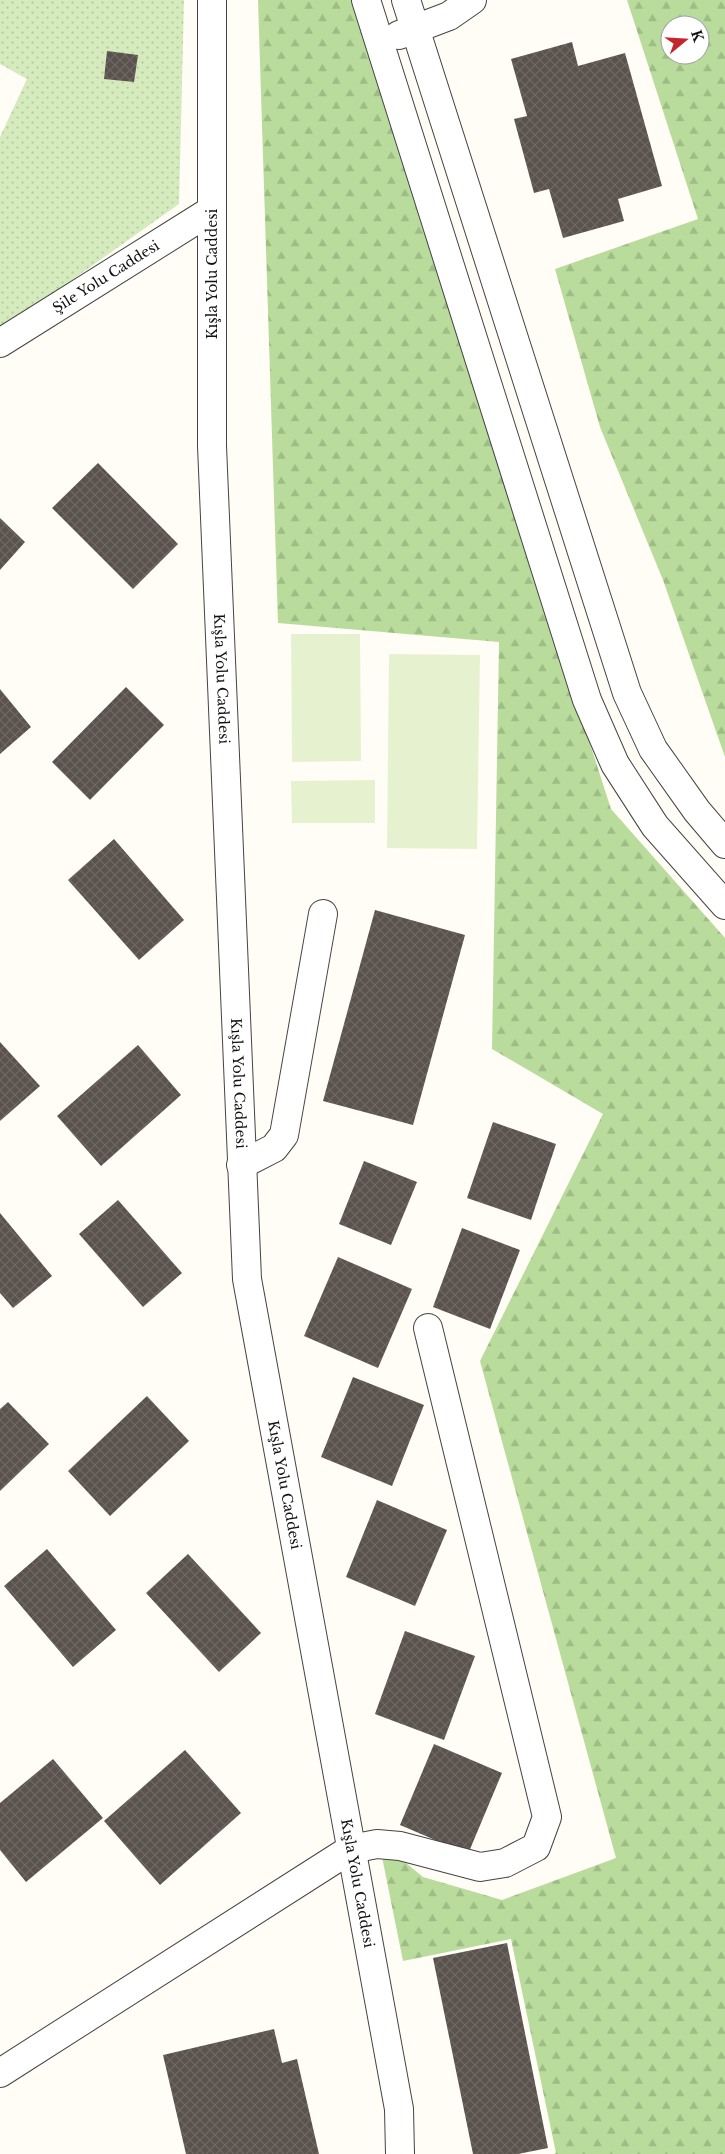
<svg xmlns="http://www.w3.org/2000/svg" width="725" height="2154" font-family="'Libre Baskerville',serif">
<defs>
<pattern id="grass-dots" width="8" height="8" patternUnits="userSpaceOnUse" patternTransform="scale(1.25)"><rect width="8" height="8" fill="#d5ebbd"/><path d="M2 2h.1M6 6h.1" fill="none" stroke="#b6c8a1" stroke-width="1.8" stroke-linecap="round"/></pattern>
<pattern id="forest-firs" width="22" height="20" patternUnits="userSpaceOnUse" patternTransform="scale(1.25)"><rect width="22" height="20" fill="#b9dc9c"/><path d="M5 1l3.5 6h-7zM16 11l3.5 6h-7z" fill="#9ebc85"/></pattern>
<pattern id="building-cross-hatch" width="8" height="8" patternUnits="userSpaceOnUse" patternTransform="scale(1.25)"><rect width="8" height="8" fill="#5a524d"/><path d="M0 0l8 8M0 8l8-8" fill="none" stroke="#6d6662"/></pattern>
</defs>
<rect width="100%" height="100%" fill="#fffdf5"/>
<path fill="url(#grass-dots)" d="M 0,0 L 184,0 L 179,204 L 0,331 L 0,137 L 27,79 L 0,64 Z"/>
<path fill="url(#forest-firs)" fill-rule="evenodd" d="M 258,0 L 351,0 L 611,809 L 725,938 L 725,2154 L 554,2154 L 556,2153 L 511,1939 L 403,1961 L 382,1857 L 400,1858 L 423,1877 L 502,1900 L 616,1858 L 480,1361 L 603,1114 L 492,1049 L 499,642 L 278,623 Z
M 627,0 L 725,0 L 725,757 L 663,580 L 600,427 L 555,269 L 698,219 ZM 670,25 L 700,25 L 700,55 L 670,55 Z"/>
<path fill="#e6f2cf" d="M 291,634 L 360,634 L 361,761 L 292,762 Z
M 389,654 L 480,655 L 477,849 L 387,848 Z
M 375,780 L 375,823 L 292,823 L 291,781 Z"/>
<path fill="url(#building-cross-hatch)" d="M 572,42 L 578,66 L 625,53 L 662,186 L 618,199 L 624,221 L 563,238 L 549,189 L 534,193 L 514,119 L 527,116 L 511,59 Z
M 107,51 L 138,55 L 134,82 L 104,79 Z
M 98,463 L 178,544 L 133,589 L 52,508 Z
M 0,518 L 25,542 L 0,570 Z
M 126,687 L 164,725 L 90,800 L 52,762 Z
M 0,689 L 31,727 L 0,754 Z
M 114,839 L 184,920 L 139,960 L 68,880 Z
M 375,910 L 465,935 L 413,1125 L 323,1101 Z
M 0,1042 L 40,1086 L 0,1121 Z
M 138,1045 L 181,1095 L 101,1166 L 57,1116 Z
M 493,1122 L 556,1144 L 531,1220 L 467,1198 Z
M 364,1161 L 417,1182 L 391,1245 L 339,1224 Z
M 118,1200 L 182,1273 L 143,1307 L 79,1234 Z
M 0,1213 L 52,1276 L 13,1308 L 0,1293 Z
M 462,1228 L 520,1250 L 490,1329 L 433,1307 Z
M 338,1257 L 412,1289 L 378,1368 L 304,1336 Z
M 353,1377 L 424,1405 L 392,1486 L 321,1457 Z
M 147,1396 L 189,1441 L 110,1516 L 68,1471 Z
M 8,1402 L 49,1444 L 0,1491 L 0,1409 Z
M 377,1500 L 447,1530 L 415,1606 L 346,1577 Z
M 47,1549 L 116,1630 L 73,1667 L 4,1586 Z
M 188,1554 L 261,1633 L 219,1672 L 146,1593 Z
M 405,1631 L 475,1656 L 444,1740 L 375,1714 Z
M 434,1744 L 502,1773 L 468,1854 L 400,1825 Z
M 185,1750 L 241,1813 L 160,1885 L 104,1821 Z
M 53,1759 L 103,1818 L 26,1882 L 0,1850 L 0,1803 Z
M 507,1943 L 548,2148 L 518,2154 L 473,2154 L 433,1958 Z
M 274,2029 L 282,2063 L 297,2059 L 319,2154 L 186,2154 L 163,2055 Z"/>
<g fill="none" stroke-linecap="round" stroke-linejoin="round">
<defs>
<g id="minor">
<path id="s1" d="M 212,0 L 212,446 L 247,1279 L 399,2109 L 400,2154"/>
<path d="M 366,0 L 587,700 L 615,764 L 655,826 L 725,905"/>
<path d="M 406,0 L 627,693 L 653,749 L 697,811 L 725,844"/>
<path d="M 399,35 L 449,16 L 472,0"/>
<path id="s2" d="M 0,343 L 212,210"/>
<path d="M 241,1165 L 274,1148 L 284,1135 L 323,914"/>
<path d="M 0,2073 L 351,1849 L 377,1844 L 400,1846 L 480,1867 L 505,1863 L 536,1847 L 547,1817 L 428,1328"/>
</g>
</defs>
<use href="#minor" stroke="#444" stroke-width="30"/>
<use href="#minor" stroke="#fff" stroke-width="28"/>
</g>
<g text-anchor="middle" stroke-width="5" stroke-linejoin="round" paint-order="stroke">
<g font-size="14" fill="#111" stroke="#fff">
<text transform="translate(212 274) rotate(-90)" y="5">Kışla Yolu Caddesi</text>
<text dy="5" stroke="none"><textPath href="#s2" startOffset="125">Şile Yolu Caddesi</textPath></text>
<text dy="5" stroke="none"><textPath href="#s1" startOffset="679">Kışla Yolu Caddesi</textPath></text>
<text dy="5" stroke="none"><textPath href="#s1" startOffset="1084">Kışla Yolu Caddesi</textPath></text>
<text dy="5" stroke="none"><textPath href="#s1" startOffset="1489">Kışla Yolu Caddesi</textPath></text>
<text dy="5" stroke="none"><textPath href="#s1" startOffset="1894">Kışla Yolu Caddesi</textPath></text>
</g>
</g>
<g transform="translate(685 40) rotate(72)"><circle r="24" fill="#ffffff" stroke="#a0a0a0"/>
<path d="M0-4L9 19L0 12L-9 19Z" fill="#c4262e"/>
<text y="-8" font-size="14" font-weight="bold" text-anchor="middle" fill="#111111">K</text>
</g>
</svg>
